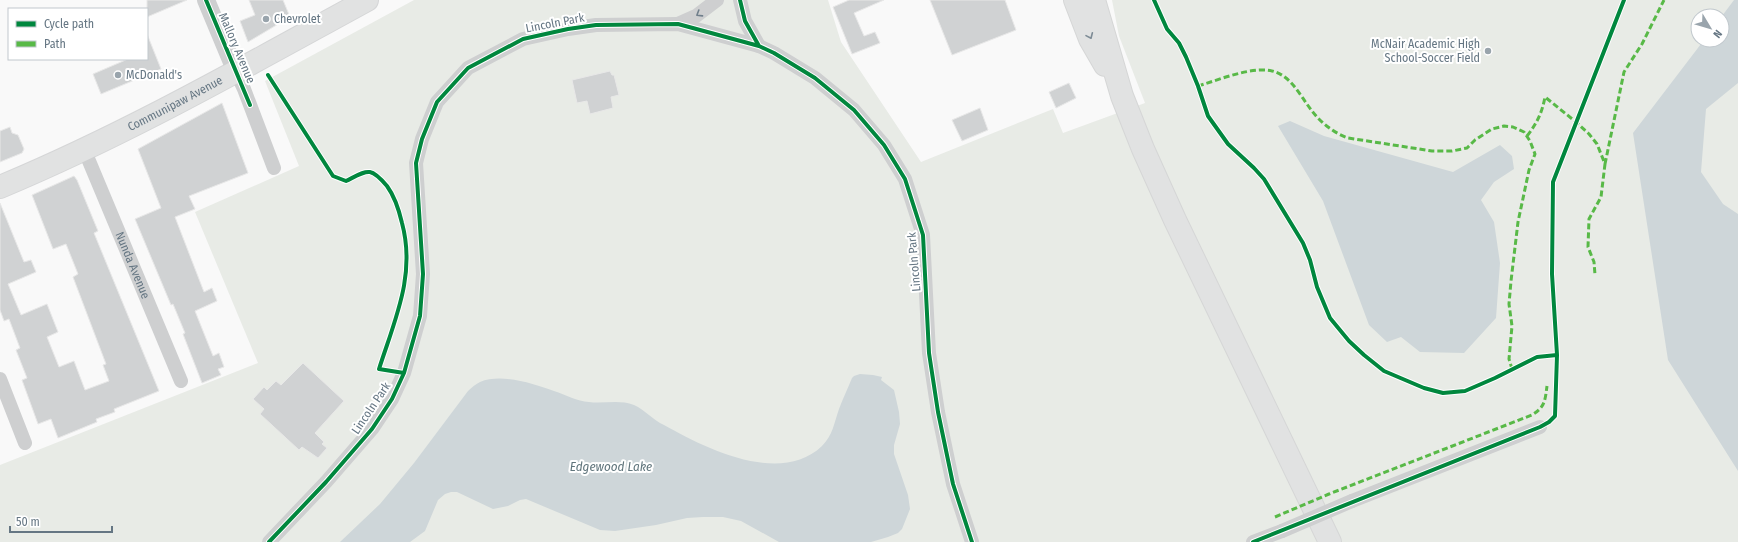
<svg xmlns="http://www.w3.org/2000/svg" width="1738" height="542" font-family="'Fira Sans Condensed',sans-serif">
<rect width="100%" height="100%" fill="#f9f9f9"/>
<path fill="#e8ebe6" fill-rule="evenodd" d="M 414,0 L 828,0 L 841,42 L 921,162 L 1053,109 L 1063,133 L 1145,103 L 1119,36 L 1112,0 L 1738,0 L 1738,542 L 0,542 L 0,465 L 258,363 L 195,212 L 299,166 L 265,81 ZM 1698,16 L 1722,16 L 1722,40 L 1698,40 Z"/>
<path fill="#ced6d9" d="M 1734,0 L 1738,0 L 1738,83 L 1706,109 L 1701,172 L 1723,204 L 1738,214 L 1738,471 L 1668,360 L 1633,133 L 1704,40 L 1722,40 L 1722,16 Z
M 1290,121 L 1324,136 L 1453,172 L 1500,145 L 1512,156 L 1514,169 L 1494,182 L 1481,200 L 1494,222 L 1500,263 L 1496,318 L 1464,353 L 1420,352 L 1401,337 L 1387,342 L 1369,325 L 1323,201 L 1278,126 Z
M 860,374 L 873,375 L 882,377 L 881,380 L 894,390 L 899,412 L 900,424 L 894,445 L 894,454 L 908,495 L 910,509 L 902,529 L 898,533 L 888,537 L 871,542 L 779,542 L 741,521 L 723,517 L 703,517 L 687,518 L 656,525 L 615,531 L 600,530 L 526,499 L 520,500 L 508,506 L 493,509 L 457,492 L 451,492 L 445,494 L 438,500 L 425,531 L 410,542 L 340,542 L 380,504 L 414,463 L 468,391 C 472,387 476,384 480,382 C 502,373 534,384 554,391 C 566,395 577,401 589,402 C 604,404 619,399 634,405 C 645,410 653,420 664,425 C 705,448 780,486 822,446 C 833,435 834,423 839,409 C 843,398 848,388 852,378 L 854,376 Z"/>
<path fill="#d0d2d3" stroke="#e8e8e8" d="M 147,0 L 187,0 L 147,17 Z
M 249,0 L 283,0 L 290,17 L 248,42 L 240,21 L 255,15 Z
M 849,0 L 884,0 L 854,13 L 864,36 L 875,32 L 880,43 L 852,54 L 833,7 Z
M 930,0 L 1005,0 L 1016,30 L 952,55 Z
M 147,34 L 161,69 L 101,94 L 93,74 L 128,59 L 147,59 Z
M 610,71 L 612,75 L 614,75 L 619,95 L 611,97 L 613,108 L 590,114 L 587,101 L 577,103 L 572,80 Z
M 1069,83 L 1076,98 L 1056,108 L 1049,92 Z
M 222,103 L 248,173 L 189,196 L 195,209 L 175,217 L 204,292 L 212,288 L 217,301 L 195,311 L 213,356 L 219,353 L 224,367 L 218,369 L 221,375 L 202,383 L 183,334 L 185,333 L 173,304 L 171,305 L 135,219 L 161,208 L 138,149 Z
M 980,108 L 988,130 L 962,141 L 952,120 Z
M 10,127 L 12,133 L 18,135 L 24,149 L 22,153 L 0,162 L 0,131 Z
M 74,176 L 77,180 L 98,231 L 94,233 L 159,391 L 114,409 L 115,412 L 96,419 L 97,422 L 58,438 L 51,419 L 38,424 L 22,380 L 27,378 L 16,350 L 20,348 L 9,319 L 4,321 L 0,310 L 0,203 L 24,262 L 31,260 L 36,272 L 8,284 L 21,315 L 47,304 L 58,332 L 47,337 L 59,367 L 74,361 L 85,390 L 109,381 L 103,365 L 106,364 L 73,277 L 78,274 L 66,244 L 53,249 L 32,195 Z
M 303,363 L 344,401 L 315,433 L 324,442 L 322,444 L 327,448 L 318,458 L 302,447 L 299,450 L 260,414 L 264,409 L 253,399 L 264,387 L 267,390 L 276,381 L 281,385 Z"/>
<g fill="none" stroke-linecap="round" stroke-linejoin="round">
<defs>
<g id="primary">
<path id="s2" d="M 0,187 C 127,134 246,66 367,0"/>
</g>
<path id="trunk" d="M 1075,0 L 1090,39 L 1105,65
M 1094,0 L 1122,96 L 1143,149 L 1175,220 L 1330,542"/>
</defs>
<use href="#primary" stroke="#d5d6d7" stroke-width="24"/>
<use href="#trunk" stroke="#d5d6d6" stroke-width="24"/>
<g stroke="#cecfd0" stroke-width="14">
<path d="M 740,0 L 745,21 L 759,46"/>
<path d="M 678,24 L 696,16 L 717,0"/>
<path d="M 236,72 L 244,89 L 274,168"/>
<path id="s1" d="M 84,149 L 181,381"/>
<path d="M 0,379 L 25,443"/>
<path d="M 1352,501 L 1540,427"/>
<path d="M 269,542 L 326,482 L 372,429 L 392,399 L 404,373 L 420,316 L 423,274 L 416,163 L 422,139 L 437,102 L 468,68 L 523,39 L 568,29 L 596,25 L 678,24 L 759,46 L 774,53 L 815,78 L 854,110 L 884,145 L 905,179 L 923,235 L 929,353 L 938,412 L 953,484 L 972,542"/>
<path d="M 1253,542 L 1282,531"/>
</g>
<path stroke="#cecfd0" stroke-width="18" d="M 206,0 L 236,72"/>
<use href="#primary" stroke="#e1e2e2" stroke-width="22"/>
<use href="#trunk" stroke="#e1e2e2" stroke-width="22"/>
<path stroke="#cecfd0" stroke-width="14" d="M 1282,531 L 1352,501"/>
<path stroke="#58b947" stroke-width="3" stroke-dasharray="6 3" stroke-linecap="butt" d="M 1198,86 C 1218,80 1240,71 1260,70 C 1288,68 1298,93 1312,111 C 1321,123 1334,133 1348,138 L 1432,151 L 1452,151 L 1467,148 L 1475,140 L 1492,129 L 1504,126 L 1513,127 L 1524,132 L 1530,141 L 1535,154 L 1529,170 L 1518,222 L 1511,281 L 1509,304 L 1512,326 L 1509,359 L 1512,369
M 1527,136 C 1537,123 1542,113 1545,97 L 1576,122 L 1589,134 L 1597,144 L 1605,164 L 1601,197 L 1589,219 L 1588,247 L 1594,262 L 1595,275
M 1605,164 L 1624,72 L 1642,44 L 1664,0
M 1275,517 L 1329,494 L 1532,415 C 1545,407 1545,401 1547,386"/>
<defs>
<path id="cycleway" d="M 206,0 L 250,105
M 740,0 L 745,21 L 759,46
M 1154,0 L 1167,29 L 1179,43 L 1186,57 L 1198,86 L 1208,116 L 1228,144 L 1254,168 L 1264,179 L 1303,243 L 1310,260 L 1317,287 L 1330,318 L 1349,341 L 1364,355 L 1384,371 L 1424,388 L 1443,393 L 1465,391 L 1495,378 L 1537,357 L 1557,355
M 268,75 L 333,176 L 346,181 C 368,170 370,166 387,186 C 395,197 399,210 402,223 C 416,275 395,319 379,369 L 404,373
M 269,542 L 326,482 L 372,429 L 392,399 L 404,373 L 420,316 L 423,274 L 416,163 L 422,139 L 437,102 L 468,68 L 523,39 L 568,29 L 596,25 L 678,24 L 759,46 L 774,53 L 815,78 L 854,110 L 884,145 L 905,179 L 923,235 L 929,353 L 938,412 L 953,484 L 972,542
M 1253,542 L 1540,427 L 1549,422 L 1555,416 L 1557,355 L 1552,274 L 1553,182 L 1624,0"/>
</defs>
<use href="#cycleway" stroke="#fff" stroke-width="6"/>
<use href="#cycleway" stroke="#00873e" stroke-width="4"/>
</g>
<defs><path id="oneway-chevron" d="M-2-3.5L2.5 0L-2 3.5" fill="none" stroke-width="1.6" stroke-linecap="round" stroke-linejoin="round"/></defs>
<use stroke="#707f8b" href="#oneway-chevron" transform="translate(699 14) rotate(148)"/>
<use stroke="#7e8c96" href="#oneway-chevron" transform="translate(1090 36) rotate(66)"/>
<g fill="#99a4ac" stroke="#fff" stroke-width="1.5">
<circle cx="266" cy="19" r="4"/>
<circle cx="1488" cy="51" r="4"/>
<circle cx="118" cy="75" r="4"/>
</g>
<g text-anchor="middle" stroke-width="4" stroke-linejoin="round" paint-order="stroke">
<g font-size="12" fill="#657683" stroke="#fff" text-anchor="start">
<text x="274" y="23">Chevrolet</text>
<text x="1480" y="48" text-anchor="end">McNair Academic High<tspan x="1480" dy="14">School-Soccer Field</tspan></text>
<text x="126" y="79">McDonald's</text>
</g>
<g font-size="12" fill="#657683" stroke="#fff">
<text transform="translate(555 23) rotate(-11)" y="4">Lincoln Park</text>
<text transform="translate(237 48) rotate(67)" y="4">Mallory Avenue</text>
<text dy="4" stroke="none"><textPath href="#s2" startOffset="194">Communipaw Avenue</textPath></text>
<text transform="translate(914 262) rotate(-95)" y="4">Lincoln Park</text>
<text dy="4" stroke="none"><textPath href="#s1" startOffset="126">Nunda Avenue</textPath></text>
<text transform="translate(371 408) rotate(-56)" y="4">Lincoln Park</text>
</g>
<g font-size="13" font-style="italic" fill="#60757c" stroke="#fff">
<text x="611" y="471">Edgewood Lake</text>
</g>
</g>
<rect x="8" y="8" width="140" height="52" fill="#ffffff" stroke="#c1c8cd"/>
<rect x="16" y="21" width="20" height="6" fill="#00873e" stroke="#c1c8cd"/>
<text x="44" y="28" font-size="12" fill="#657683">Cycle path</text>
<rect x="16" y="41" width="20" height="6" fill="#58b947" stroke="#c1c8cd"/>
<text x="44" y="48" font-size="12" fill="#657683">Path</text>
<g transform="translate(1710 28) rotate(128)"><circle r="19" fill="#ffffff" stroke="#c1c8cd"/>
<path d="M0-3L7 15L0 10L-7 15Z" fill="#99a4ac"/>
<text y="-6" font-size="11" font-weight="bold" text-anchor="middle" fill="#657683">N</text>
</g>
<path d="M10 526v6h102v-6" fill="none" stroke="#657683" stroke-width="2"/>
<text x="16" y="526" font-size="12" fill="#657683" stroke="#ffffff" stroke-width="3" paint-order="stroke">50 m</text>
</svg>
